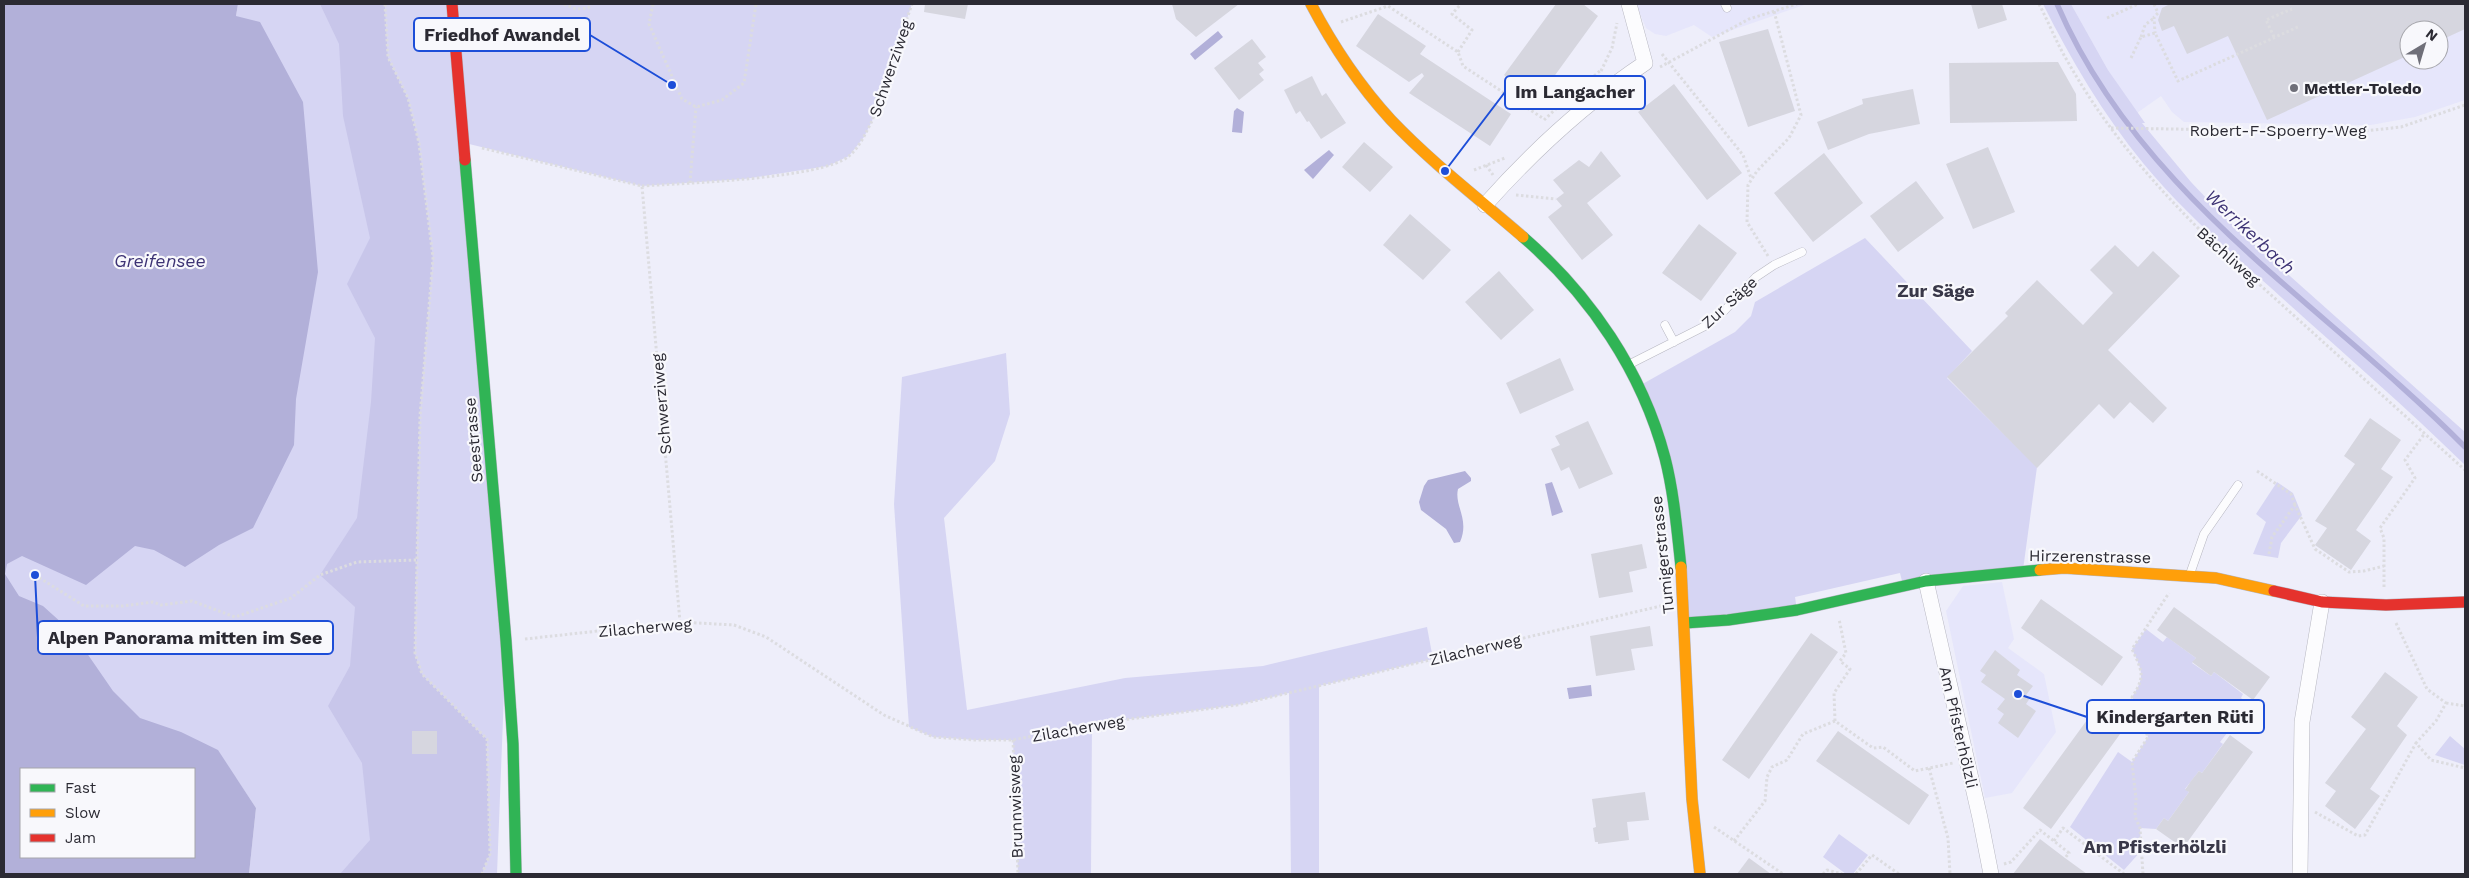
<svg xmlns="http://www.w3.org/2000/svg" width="2469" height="878" font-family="'Work Sans',sans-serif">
<rect width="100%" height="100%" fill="#eeeefa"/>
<path fill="#e6e6fb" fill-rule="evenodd" d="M 1636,4 L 1807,4 L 1712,37 L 1694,25 L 1666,36 L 1655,34 L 1646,28 Z
M 2071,4 L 2465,4 L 2465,100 L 2415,117 L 2371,125 L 2184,122 L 2172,112 L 2161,96 L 2137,113 L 2108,70 ZM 2409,30 L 2439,30 L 2439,60 L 2409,60 Z
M 2002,582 L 2014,639 L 2008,648 L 2044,674 L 2056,732 L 2012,793 L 1985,798 L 1946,611 L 1963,586 Z"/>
<path fill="#d6d5f3" d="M 238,4 L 339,4 L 377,131 L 419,874 L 249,874 L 256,808 L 218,751 L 137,748 L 4,624 L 4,543 L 236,16 Z
M 385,4 L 912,4 L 872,121 L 864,137 L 849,156 L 828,166 L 744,179 L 642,186 L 465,143 L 506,641 L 497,874 L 482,874 L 490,854 L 487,739 L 422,674 L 415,653 L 420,416 L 433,258 L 408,98 L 388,57 Z
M 2043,4 L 2071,4 L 2108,70 L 2145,123 L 2142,123 L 2191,182 L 2225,218 L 2465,432 L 2465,465 C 2402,403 2335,346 2270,287 C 2225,248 2181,209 2143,163 C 2103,114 2071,60 2043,4 Z
M 1865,238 L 1972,351 L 1947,378 L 2037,467 L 2023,570 L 1903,585 L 1900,573 L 1795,597 L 1797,610 L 1685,623 L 1675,505 L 1639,386 L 1735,332 L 1751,316 L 1755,302 Z
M 1006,353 L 1010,414 L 995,461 L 944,518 L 967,710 L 1125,678 L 1263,666 L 1427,627 L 1433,659 L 1319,686 L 1319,874 L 1291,874 L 1289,693 L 1237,705 L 1092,724 L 1091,874 L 1018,874 L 1013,740 L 975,740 L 933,737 L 909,727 L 894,504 L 902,377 Z
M 2277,482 L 2293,493 L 2302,515 L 2281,543 L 2278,558 L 2253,554 L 2266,522 L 2256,514 Z
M 2146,629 L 2163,642 L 2167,637 L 2196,658 L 2192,663 L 2211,676 L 2214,672 L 2243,694 L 2241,698 L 2250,704 L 2220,742 L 2223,744 L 2202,773 L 2199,771 L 2185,789 L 2189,792 L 2168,821 L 2164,818 L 2156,829 L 2140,828 L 2141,851 L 2124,870 L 2070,827 L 2118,752 L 2132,762 L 2148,737 L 2132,697 C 2146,676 2142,671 2132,649 Z
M 2450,736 L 2465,749 L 2465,765 L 2435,755 Z
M 1839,834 L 1868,855 L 1853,874 L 1846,874 L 1823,857 Z"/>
<path fill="#c8c6ea" d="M 320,4 L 385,4 L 388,57 L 408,98 L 419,143 L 433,258 L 420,416 L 415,653 L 422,674 L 487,739 L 490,854 L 482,874 L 340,874 L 370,840 L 362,763 L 328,706 L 350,666 L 355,607 L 320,575 L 357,518 L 371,402 L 375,338 L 347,284 L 370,238 L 343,116 L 339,44 Z"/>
<path fill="#b2b0d9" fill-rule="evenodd" d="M 4,4 L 238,4 L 236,16 L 260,22 L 303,102 L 318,272 L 296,399 L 294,445 L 253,528 L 219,545 L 185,567 L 154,550 L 135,546 L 86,585 L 22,556 L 7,564 L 5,574 L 19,596 L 43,606 L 73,633 L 113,691 L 140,718 L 181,732 L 218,750 L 256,808 L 249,874 L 4,874 ZM 194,769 L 194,857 L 21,857 L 21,769 Z
M 1218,31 L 1223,37 L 1195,60 L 1190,54 Z
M 1237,108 L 1244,112 L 1242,133 L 1232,132 L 1234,111 Z
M 1329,150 L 1334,155 L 1313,179 L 1304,170 Z
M 1465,471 L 1471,478 L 1471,481 L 1458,489 C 1454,506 1470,519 1460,542 L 1454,543 L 1446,529 L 1421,510 L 1419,502 L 1424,486 L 1428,480 Z
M 1552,482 L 1563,512 L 1552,516 L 1545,484 Z
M 1591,685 L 1592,696 L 1569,699 L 1567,688 Z"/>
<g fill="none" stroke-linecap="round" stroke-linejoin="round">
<path stroke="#b2b0d9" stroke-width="5.5" d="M 2057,4 C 2140,197 2323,303 2465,447"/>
</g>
<path fill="#d6d6df" d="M 925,4 L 968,4 L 965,19 L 924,12 Z
M 1172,4 L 1239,4 L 1196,37 L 1176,19 Z
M 1556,4 L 1583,4 L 1598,16 L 1537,100 L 1504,75 Z
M 1971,4 L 2002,4 L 2007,20 L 1978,29 Z
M 2170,4 L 2465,4 L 2465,29 L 2439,41 L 2439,30 L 2409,30 L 2409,55 L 2267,120 L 2228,36 L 2187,54 L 2174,26 L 2162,31 L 2158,20 L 2162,8 Z
M 1378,14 L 1426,46 L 1420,54 L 1511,114 L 1490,146 L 1409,93 L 1424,76 L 1422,73 L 1409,82 L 1356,46 Z
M 1768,29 L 1795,111 L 1748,127 L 1719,42 Z
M 1252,39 L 1266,57 L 1258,63 L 1264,70 L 1259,74 L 1264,80 L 1239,100 L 1214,68 Z
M 2058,62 L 2076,94 L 2077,121 L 1950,123 L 1949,63 Z
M 1312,76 L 1322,96 L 1326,93 L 1346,123 L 1321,139 L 1309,121 L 1307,122 L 1300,111 L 1296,114 L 1284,90 Z
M 1674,84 L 1742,173 L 1707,200 L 1638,112 Z
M 1913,89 L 1920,124 L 1869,134 L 1828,150 L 1817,122 L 1863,104 L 1862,99 Z
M 1364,142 L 1393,167 L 1370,192 L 1342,167 Z
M 1988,147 L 2015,212 L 1973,229 L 1946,164 Z
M 1601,151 L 1621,176 L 1587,203 L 1613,235 L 1582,260 L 1548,217 L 1562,206 L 1556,199 L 1564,193 L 1553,180 L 1579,160 L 1589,167 Z
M 1824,153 L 1863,203 L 1813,242 L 1774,193 Z
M 1916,181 L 1944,218 L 1898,252 L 1870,216 Z
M 1410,214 L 1451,250 L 1423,280 L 1383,245 Z
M 1699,224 L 1737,253 L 1701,301 L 1662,273 Z
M 2115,245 L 2138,267 L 2153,251 L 2180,276 L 2108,350 L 2167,408 L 2153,423 L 2130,402 L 2114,419 L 2099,404 L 2037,468 L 1947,377 L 2008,316 L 2005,313 L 2037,280 L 2083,325 L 2113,293 L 2090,270 Z
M 1499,271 L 1534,310 L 1501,340 L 1465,302 Z
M 1560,358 L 1574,390 L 1520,414 L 1506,383 Z
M 2370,418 L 2401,440 L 2381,469 L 2393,477 L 2356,530 L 2371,541 L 2351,570 L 2315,545 L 2327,528 L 2315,521 L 2355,464 L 2344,456 Z
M 1588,421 L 1613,474 L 1579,489 L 1569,467 L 1561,471 L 1551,449 L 1560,445 L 1555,436 Z
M 1642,544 L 1647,568 L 1629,572 L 1633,592 L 1599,598 L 1591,554 Z
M 2041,599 L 2123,657 L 2102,686 L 2021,628 Z
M 2174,607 L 2270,677 L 2253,700 L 2214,672 L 2211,676 L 2192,662 L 2196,658 L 2157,630 Z
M 1650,626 L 1653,646 L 1631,649 L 1635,670 L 1596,676 L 1590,636 Z
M 1811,633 L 1838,652 L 1749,779 L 1722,760 Z
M 1995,650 L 2020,670 L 2017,675 L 2033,686 L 2026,695 L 2030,698 L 2026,704 L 2036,711 L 2018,738 L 1998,723 L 2004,714 L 1997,709 L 2005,699 L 1981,682 L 1986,675 L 1980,671 Z
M 2385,672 L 2418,697 L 2397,726 L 2407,735 L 2370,789 L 2380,796 L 2355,829 L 2325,806 L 2336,791 L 2325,783 L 2366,729 L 2351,717 Z
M 2095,709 L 2123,730 L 2051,829 L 2023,808 Z
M 412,731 L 437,731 L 437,754 L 412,754 Z
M 1838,731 L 1929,795 L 1909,825 L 1816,761 Z
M 2230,735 L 2253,752 L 2183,848 L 2156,829 L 2164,818 L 2168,821 L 2189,792 L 2185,790 L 2191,781 L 2199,771 L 2202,773 Z
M 1645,792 L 1649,820 L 1627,822 L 1629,840 L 1598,844 L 1598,842 L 1595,842 L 1593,828 L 1596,827 L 1592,799 Z
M 2040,839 L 2065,858 L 2087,874 L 2013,874 Z
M 1749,858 L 1771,874 L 1737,874 Z"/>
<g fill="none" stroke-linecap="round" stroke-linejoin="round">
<defs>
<path id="lane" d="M 1725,4 L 1727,8
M 1665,325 L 1674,342
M 1630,364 L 1707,325 L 1724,311 L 1756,277 L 1774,265 L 1802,252
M 2190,574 L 2204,534 L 2238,485"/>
<path id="street" d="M 1485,205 C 1533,151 1585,103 1645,63 L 1629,4
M 1926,581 L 1980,818 L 1991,874
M 2300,874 L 2302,722 L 2322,602"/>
<path id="fast" d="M 465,160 L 506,641 L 513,744 L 516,874
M 1523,237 C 1590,295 1642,371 1665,458 C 1674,493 1677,531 1681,567
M 1685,623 L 1728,620 L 1797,610 L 1926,581 L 2040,570"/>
<path id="slow" d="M 1311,4 C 1333,46 1359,85 1391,120 C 1432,163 1478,198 1523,237
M 1681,567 L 1692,799 L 1700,874
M 2040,570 L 2064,568 L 2216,578 L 2274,591"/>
<path id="jam" d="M 452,4 L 465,160
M 2274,591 L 2322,602 L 2386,605 L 2465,602"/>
</defs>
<use href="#lane" stroke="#b6b6c0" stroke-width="9"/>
<use href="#street" stroke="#b6b6c0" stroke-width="16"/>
<use href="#fast" stroke="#b6b6c0" stroke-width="12"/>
<use href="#slow" stroke="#b6b6c0" stroke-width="12"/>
<use href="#jam" stroke="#b6b6c0" stroke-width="12"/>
<path stroke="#dcdce0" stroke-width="3" stroke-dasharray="2.5 2.5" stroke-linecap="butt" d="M 385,4 L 388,57 L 408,98 L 419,143 L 433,258 L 420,416 L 415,653 L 422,674 L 487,739 L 490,854 L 482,874
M 564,4 L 576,9 L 588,8 L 592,4
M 653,4 L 649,24 L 682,99 L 696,107 L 722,100 L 744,83 L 756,4
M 2039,4 C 2049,23 2057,44 2068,62 C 2105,128 2154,185 2208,238 L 2465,470
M 2154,4 L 2158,13 L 2154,17 L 2155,33
M 2107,18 L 2138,4
M 1341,22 L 1388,6 L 1458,52 L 1463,66 L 1544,119
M 2141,37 L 2145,25 L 2154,18
M 2274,37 L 2266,20 L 2292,9
M 1458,52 L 1472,30 L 1452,14 L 1461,4
M 1662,54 L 1743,155 L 1751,178
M 2131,58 L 2141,37 L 2155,33 L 2178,81 L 2300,26
M 1660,67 L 1749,19 L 1797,4
M 1601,71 L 1612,48 L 1617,23
M 1579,89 L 1601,70
M 1544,120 L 1559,106
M 2111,128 L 2356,132 L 2401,127 L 2465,105
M 482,148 L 642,186 L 680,622
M 1486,165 L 1493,175
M 1474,170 L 1505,158
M 690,183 L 696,107
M 642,186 C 683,183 822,179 849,156 C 860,147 866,132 872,121 L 912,4
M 1516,195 L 1556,199
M 1768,256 L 1747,222 L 1748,185 L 1757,171 L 1789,138 L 1801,115 L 1774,11
M 2257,471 L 2291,494 L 2295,505
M 2269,554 L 2272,537 L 2295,505 L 2315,549 L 2349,572 L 2364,571 L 2384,566
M 35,575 L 84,606 L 123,606 L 153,602 L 161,605 L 192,601 L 235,617 L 291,598 L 320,575 L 357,562 L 416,560
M 2384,587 L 2384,538 L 2380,528 L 2415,478 L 2405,460 L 2425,433
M 2396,623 L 2427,689 L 2446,703 L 2436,721 L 2416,743 L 2431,760 L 2465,768
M 525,639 L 680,622 L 734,625 L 766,637 L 884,715 L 933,737 L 975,740 L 1013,740 L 1092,724 L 1237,705 L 1665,605
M 2446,703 L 2465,706
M 1835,721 L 1834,693 L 1850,669 L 1840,661 L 1846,653 L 1839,619
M 1013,740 L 1018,874
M 1929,768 L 1948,838 L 1950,874
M 2315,812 L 2358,836 L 2365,835 L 2416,743
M 1714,827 L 1783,874
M 1734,841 L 1765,801 L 1767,777 L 1772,767 L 1787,760 L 1803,734 L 1835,721 L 1873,748 L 1883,747 L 1915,771 L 1953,763
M 2054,841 L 2063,828 L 2124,874
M 2004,864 L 2011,862 L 2040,830 L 2069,853 L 2065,858
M 1823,874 L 1827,870 L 1842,874
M 1856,874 L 1872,855 L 1899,874
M 2143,874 L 2140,828 L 2135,817 L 2136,799 L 2132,762 L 2148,737 L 2132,697 C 2146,676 2142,671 2132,649 L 2169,593"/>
<use href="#lane" stroke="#fcfcfe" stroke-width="8"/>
<use href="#street" stroke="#fcfcfe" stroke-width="15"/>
<use href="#fast" stroke="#30b455" stroke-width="11"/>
<use href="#slow" stroke="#ff9f0a" stroke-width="11"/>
<use href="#jam" stroke="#e5322d" stroke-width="11"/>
</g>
<circle fill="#6f6f79" stroke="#f8f8fc" stroke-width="2" cx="2294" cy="88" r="5"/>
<g text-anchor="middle" stroke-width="4.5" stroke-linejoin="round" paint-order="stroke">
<g font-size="16" fill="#2b2a33" stroke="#f8f8fc">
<text transform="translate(890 68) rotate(-71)" y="6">Schwerziweg</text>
<text x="2278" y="136">Robert-F-Spoerry-Weg</text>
<text transform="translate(2229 256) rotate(42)" y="6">Bächliweg</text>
<text transform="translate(1729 302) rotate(-42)" y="6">Zur Säge</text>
<text transform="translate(661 404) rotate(-95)" y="6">Schwerziweg</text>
<text transform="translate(473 440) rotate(-95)" y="6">Seestrasse</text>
<text transform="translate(1662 555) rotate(-96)" y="6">Tumigerstrasse</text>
<text transform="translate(2090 556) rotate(1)" y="6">Hirzerenstrasse</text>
<text transform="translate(645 627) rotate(-5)" y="6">Zilacherweg</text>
<text transform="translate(1475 649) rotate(-13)" y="6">Zilacherweg</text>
<text transform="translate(1959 727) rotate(77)" y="6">Am Pfisterhölzli</text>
<text transform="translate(1078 728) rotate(-10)" y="6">Zilacherweg</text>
<text transform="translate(1015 807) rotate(-92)" y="6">Brunnwisweg</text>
</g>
<g font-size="16" font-weight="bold" fill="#2b2a33" stroke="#f8f8fc" text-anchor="start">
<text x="2304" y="94">Mettler-Toledo</text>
</g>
<g font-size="18" font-style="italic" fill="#3c3274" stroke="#f8f8fc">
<text transform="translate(2250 232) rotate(43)" y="6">Werrikerbach</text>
<text x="160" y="267">Greifensee</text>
</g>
<g font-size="18" font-weight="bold" fill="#393849" stroke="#f8f8fc">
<text x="1936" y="297">Zur Säge</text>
<text x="2155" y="853">Am Pfisterhölzli</text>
</g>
</g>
<path fill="none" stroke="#1d4ed8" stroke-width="2" d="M672 85L590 35M1445 171L1505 92M35 575L38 637M2018 694L2087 717"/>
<g fill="#1d4ed8" stroke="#f8f8fc" stroke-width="2">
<circle cx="672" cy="85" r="5"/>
<circle cx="1445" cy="171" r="5"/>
<circle cx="35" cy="575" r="5"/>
<circle cx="2018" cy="694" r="5"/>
</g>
<g fill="#f8f8fc" stroke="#1d4ed8" stroke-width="2">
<rect x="414" y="18" width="176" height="33" rx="5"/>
<rect x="1505" y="76" width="140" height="33" rx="5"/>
<rect x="38" y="621" width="295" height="33" rx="5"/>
<rect x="2087" y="700" width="177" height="33" rx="5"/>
</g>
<g font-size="18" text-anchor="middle" font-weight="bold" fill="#2b2a33">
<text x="502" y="41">Friedhof Awandel</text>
<text x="1575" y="98">Im Langacher</text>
<text x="185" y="644">Alpen Panorama mitten im See</text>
<text x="2175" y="723">Kindergarten Rüti</text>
</g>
<rect width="2469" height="878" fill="none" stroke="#2b2a33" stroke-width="10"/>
<rect x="20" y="768" width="175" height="90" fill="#f8f8fc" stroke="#a6a6ac"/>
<rect x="30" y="784" width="25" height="8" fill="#30b455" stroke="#a6a6ac"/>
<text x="65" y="793" font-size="15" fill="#2b2a33">Fast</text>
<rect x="30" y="809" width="25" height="8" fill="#ff9f0a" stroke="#a6a6ac"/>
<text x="65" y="818" font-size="15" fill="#2b2a33">Slow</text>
<rect x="30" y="834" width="25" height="8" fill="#e5322d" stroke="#a6a6ac"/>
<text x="65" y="843" font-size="15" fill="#2b2a33">Jam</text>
<g transform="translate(2424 45) rotate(38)"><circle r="24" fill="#f8f8fc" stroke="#a6a6ac"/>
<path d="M0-4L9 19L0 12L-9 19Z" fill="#6f6f79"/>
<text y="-8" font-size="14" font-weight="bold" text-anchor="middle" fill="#2b2a33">N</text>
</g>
</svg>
